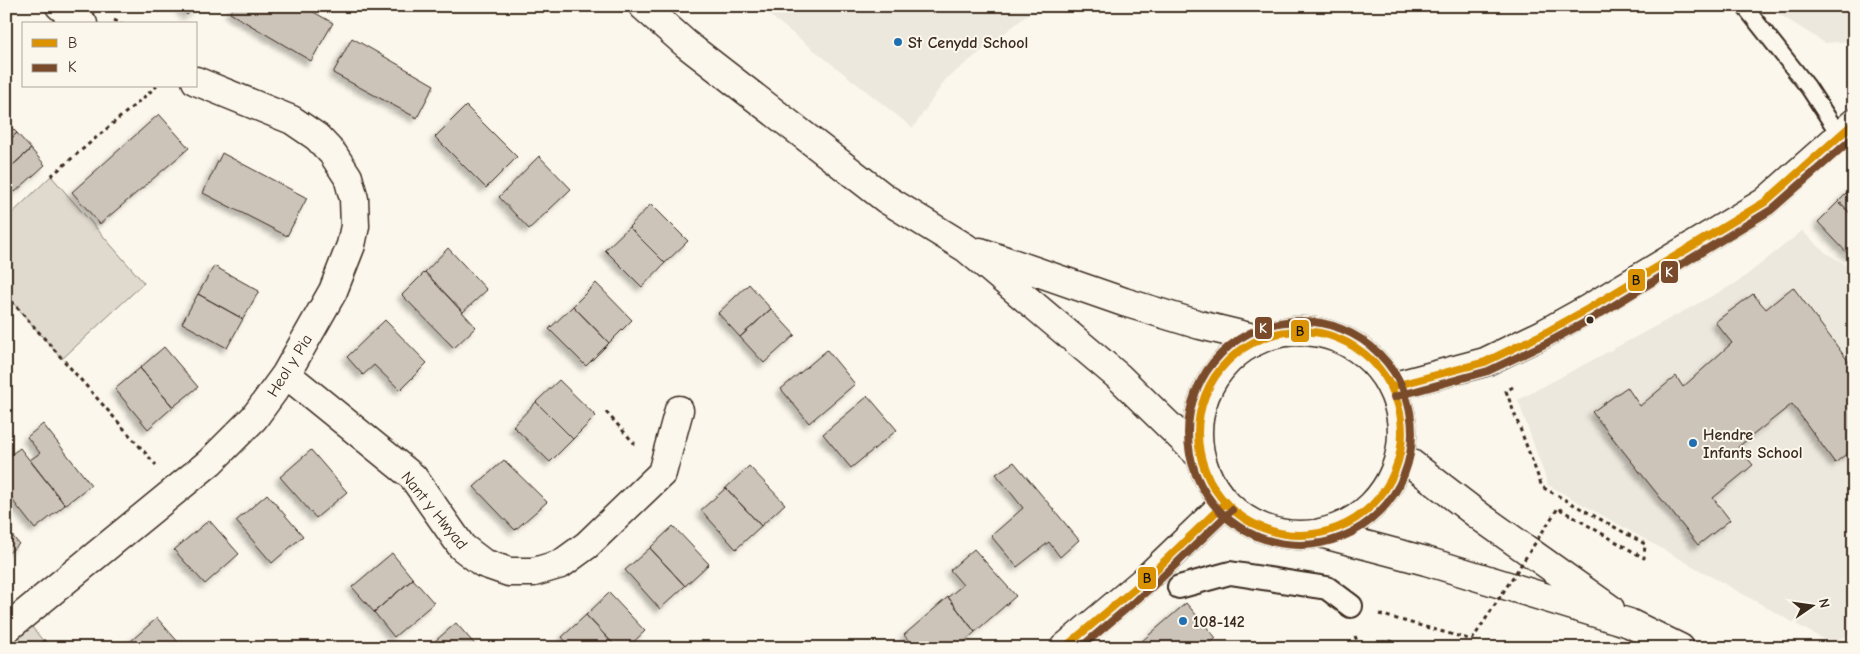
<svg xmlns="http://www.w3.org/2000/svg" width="1860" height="654" font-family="'Comic Neue',sans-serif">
<defs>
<filter id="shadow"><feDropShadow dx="-4.5" dy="4.5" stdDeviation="2.5" flood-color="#0004"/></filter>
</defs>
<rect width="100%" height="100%" fill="#fbf7ec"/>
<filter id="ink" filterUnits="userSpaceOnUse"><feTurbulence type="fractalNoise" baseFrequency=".02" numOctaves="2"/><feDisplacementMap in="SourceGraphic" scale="10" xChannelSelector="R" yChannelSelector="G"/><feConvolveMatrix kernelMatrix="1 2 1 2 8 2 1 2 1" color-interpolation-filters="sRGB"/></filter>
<g filter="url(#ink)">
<path fill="#ede8dd" d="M 758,6 L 1039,6 L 946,79 L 913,128 Z
M 1766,6 L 1854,6 L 1854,41 L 1825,43 Z
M 1802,231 L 1825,252 L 1854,270 L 1854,633 L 1830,643 L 1548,485 L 1518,400 L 1738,282 Z"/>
<path fill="#dfd9ce" stroke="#8d8276" d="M 51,176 L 144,283 L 62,359 L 6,295 L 6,219 Z
M 23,616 L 49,648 L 6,648 L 6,629 Z"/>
<path fill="#ccc4b9" stroke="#3b2a1e" filter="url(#shadow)" d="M 179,6 L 197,6 L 187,15 Z
M 234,6 L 303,6 L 333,23 L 311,61 L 230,13 Z
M 352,38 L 434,85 L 417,118 L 333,73 Z
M 466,106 L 517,157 L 486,188 L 435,137 Z
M 159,114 L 189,148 L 100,224 L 72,192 Z
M 6,122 L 17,133 L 6,143 Z
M 17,133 L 31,149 L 6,171 L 6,143 Z
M 31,149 L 45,165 L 15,192 L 6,182 L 6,171 Z
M 222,153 L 307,198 L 287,236 L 203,193 Z
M 539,156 L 571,189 L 529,229 L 499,197 Z
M 1854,186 L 1854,217 L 1839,201 Z
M 1838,202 L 1854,217 L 1854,251 L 1850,256 L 1818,222 Z
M 651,204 L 688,241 L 665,263 L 629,227 Z
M 629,227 L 665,263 L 642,287 L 605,250 Z
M 448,248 L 487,290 L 463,312 L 425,272 Z
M 214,266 L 259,291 L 243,319 L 198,294 Z
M 425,272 L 476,327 L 454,348 L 402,295 Z
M 596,283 L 632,320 L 609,343 L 573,306 Z
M 749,284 L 771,309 L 740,337 L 718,313 Z
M 1793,287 L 1854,369 L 1854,448 L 1835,463 L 1792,404 L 1738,447 L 1753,465 L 1713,498 L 1730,520 L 1698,545 L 1592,412 L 1627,387 L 1640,406 L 1676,376 L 1683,387 L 1732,343 L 1715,322 L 1753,294 L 1766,309 Z
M 198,294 L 243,319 L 227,348 L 182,323 Z
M 573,306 L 609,343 L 586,366 L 549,329 Z
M 771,309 L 795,335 L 764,363 L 740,337 Z
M 385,320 L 427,363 L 400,390 L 374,365 L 363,375 L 347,357 Z
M 164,347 L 198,387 L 173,407 L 140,368 Z
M 827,350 L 855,384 L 809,423 L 781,389 Z
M 140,368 L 173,407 L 148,429 L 115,389 Z
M 559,380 L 596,416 L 573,439 L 536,402 Z
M 868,396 L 897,430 L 851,468 L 823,434 Z
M 536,402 L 573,439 L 550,462 L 513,426 Z
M 43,424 L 91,485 L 65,505 L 30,460 L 40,453 L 27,437 Z
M 20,448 L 65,505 L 35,529 L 6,492 L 6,458 Z
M 311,450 L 347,492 L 316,518 L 280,477 Z
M 504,460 L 547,502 L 515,530 L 474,487 Z
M 1014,462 L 1079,540 L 1060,557 L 1049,542 L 1017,567 L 991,536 L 1023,508 L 996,474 Z
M 749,466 L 785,504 L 761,526 L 726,488 Z
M 726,488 L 761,526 L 736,549 L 701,510 Z
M 267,494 L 303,536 L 272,563 L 236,521 Z
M 209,520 L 239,554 L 205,584 L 174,550 Z
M 673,526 L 709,564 L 685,586 L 650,548 Z
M 6,528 L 19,544 L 6,555 Z
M 650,548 L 685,586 L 660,609 L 625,570 Z
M 974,549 L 1016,596 L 975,632 L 948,597 L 963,585 L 950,570 Z
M 392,553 L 413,579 L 374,612 L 352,587 Z
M 413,579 L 434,603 L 394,637 L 374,612 Z
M 609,593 L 645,631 L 627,648 L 617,648 L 586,615 Z
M 948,597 L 975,632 L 958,648 L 915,648 L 904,635 Z
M 1186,603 L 1216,638 L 1205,648 L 1134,648 Z
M 586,615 L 617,648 L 571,648 L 562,637 Z
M 157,618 L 179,643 L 174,648 L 123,648 Z
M 456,623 L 478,648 L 427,648 Z
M 179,643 L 184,648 L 174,648 Z"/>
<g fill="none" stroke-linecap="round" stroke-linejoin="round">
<defs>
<path id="service" d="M 1744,6 L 1808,87 L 1840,136"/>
<path id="pedestrian" d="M 1179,587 L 1230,573 L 1327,588 L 1351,606"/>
<path id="minor" d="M 60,6 L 83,24
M 286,374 L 413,477 L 462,547 L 483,563 L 509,572 L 534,572 L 561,564 L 587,545 L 662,473 L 679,410
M 6,629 L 210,462 L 254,418 L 286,374 L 333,291 L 351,245 L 355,226 L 354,199 L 348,177 L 333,154 L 317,137 L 292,120 L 196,81"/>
<path id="secondary" d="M 1391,387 L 1485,362 L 1543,334 L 1588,309 L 1765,202 L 1854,123
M 1064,648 L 1146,579 L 1225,503"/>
<path id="primary" d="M 643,6 L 686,44 L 886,199 L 966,248 L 1119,377 L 1200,456
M 980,252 L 1124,302 L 1200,325 L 1258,339
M1198 433a102 102 0 1 1 204 0a102 102 0 1 1-204 0Z
M 1400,455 L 1482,518 L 1610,609
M 1320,533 L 1426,561 L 1629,623 L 1680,648"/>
</defs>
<use href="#service" stroke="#3b2a1e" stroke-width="19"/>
<use href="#pedestrian" stroke="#3b2a1e" stroke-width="26"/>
<use href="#minor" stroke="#3b2a1e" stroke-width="31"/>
<use href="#secondary" stroke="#3b2a1e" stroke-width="31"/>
<use href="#primary" stroke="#3b2a1e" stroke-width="31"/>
<path stroke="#3b2a1e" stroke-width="3" stroke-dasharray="4 4" stroke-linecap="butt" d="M 114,20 L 122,24
M 51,176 L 157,86
M 6,295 L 156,465
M 1513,387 L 1506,391 L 1542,487 L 1645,544 L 1644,558 L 1558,508
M 606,412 L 635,444
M 1379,614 L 1472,640
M 1355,636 L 1360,648
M 43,640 L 49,648
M 1366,648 L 1389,641 L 1424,648"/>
<use href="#service" stroke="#fbf7ec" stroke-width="15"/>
<use href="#pedestrian" stroke="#fbf7ec" stroke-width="22"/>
<use href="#minor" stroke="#fbf7ec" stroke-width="28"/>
<use href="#secondary" stroke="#fbf7ec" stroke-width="28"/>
<use href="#primary" stroke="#fbf7ec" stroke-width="28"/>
<path stroke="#3b2a1e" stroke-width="3" stroke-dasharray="4 4" stroke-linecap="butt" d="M 1472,640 L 1558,508"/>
<defs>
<path id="bus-1" d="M1198 433a102 102 0 1 1 204 0a102 102 0 1 1-204 0Z
M 1391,387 L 1485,362 L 1543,334 L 1588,309 L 1765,202 L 1854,123
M 1064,648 L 1146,579 L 1225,503"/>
<path id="bus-2" d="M1188 433a112 112 0 1 1 224 0a112 112 0 1 1-224 0Z
M 1394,397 L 1488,371 L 1547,343 L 1593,318 L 1771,210 L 1854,137
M 1080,648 L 1153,586 L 1232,510"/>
</defs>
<use href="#bus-1" stroke="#fbf7ec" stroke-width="11"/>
<use href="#bus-2" stroke="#fbf7ec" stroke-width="11"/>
<use href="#bus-1" stroke="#db9304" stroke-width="8"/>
<use href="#bus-2" stroke="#7a4b2a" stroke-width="8"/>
</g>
</g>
<g fill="#1f6fb2" stroke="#fbf7ec" stroke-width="2">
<circle cx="898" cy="42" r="5"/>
<circle cx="1693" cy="443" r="5"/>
<circle cx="1183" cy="621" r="5"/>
</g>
<circle fill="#3b2a1e" stroke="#fbf7ec" stroke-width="2" cx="1590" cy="320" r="4.5"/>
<g text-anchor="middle" stroke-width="4" stroke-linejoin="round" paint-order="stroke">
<g font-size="16" font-weight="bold" fill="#3b2a1e" stroke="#fbf7ec" text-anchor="start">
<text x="908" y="48">St Cenydd School</text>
<text x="1703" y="440">Hendre<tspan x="1703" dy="18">Infants School</tspan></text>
<text x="1193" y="627">108-142</text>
</g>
<g font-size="16" fill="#3b2a1e" stroke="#fbf7ec">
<text transform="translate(289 365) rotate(-58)" y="6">Heol y Pia</text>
<text transform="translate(435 510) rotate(51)" y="6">Nant y Hwyad</text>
</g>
</g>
<g stroke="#fbf7ec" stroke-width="2">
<rect x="1660" y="260" width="19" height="24" rx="5" fill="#7a4b2a"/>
<rect x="1627" y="268" width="19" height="24" rx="5" fill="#db9304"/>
<rect x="1254" y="316" width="19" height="24" rx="5" fill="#7a4b2a"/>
<rect x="1290" y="319" width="20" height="24" rx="5" fill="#db9304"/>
<rect x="1137" y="566" width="20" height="24" rx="5" fill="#db9304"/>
</g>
<g font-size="14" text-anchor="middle" font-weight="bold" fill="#fff">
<text x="1669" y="277">K</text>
<text x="1263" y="333">K</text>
</g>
<g font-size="14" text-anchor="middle" font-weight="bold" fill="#111">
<text x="1636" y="285">B</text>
<text x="1300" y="336">B</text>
<text x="1147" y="583">B</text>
</g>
<rect width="1860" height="654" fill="none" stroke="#fbf7ec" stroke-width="25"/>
<rect x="12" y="12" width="1835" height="629" fill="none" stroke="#3b2a1e" stroke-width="2" filter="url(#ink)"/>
<rect x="22" y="22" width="175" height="65" fill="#fbf7ec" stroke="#aea59a"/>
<rect x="32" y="39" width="25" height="8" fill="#db9304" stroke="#aea59a"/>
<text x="68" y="48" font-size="15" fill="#3b2a1e">B</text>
<rect x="32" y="64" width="25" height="8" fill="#7a4b2a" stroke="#aea59a"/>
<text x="68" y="72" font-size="15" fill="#3b2a1e">K</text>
<g transform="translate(1812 606) rotate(77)" stroke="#fbf7ec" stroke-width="4" paint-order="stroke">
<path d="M0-4L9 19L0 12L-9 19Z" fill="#3b2a1e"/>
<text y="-8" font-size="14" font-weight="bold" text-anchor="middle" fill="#3b2a1e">N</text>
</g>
</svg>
